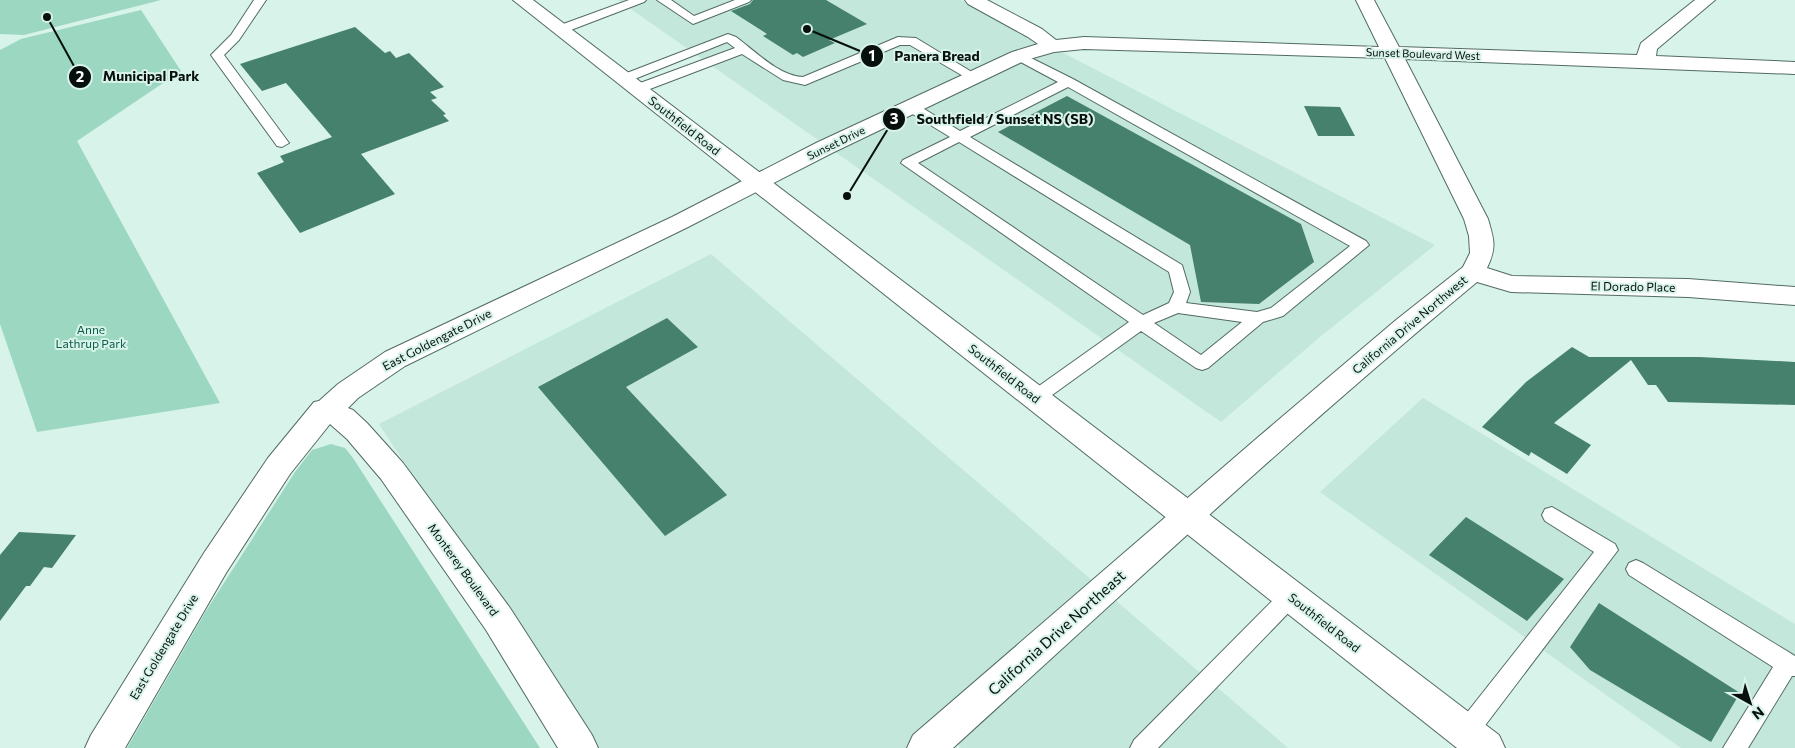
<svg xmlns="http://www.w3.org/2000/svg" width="1795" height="748" font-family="Commissioner,sans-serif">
<rect width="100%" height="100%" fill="#d8f3e9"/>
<path fill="#c3e7da" d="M 618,0 L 961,0 L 1435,245 L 1321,336 L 1221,422 Z
M 711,254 L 1288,748 L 961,748 L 955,742 L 948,748 L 590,748 L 379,424 Z
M 1423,398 L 1795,624 L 1795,748 L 1681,748 L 1320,492 Z"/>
<path fill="#9cd7c2" d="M 0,0 L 161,0 L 24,35 L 0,34 Z
M 141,10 L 181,71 L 77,141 L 220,403 L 37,432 L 0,324 L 0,50 L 21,39 Z
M 331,444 L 345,448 L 353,458 L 540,748 L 127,748 L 206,611 L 295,472 L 312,450 Z"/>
<path fill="#45816d" d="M 753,0 L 826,0 L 867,24 L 829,40 L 835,43 L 803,57 L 797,53 L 793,55 L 763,36 L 767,34 L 731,11 L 750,4 Z
M 355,27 L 385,53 L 390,51 L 396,58 L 409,53 L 444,87 L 430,92 L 437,98 L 431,100 L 446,114 L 443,115 L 449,121 L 361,154 L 395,194 L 300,233 L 257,173 L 284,162 L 280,156 L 332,137 L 286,83 L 262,91 L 240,64 Z
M 1067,96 L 1301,224 L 1314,262 L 1259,304 L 1201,302 L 1190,245 L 998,132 Z
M 1304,106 L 1340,107 L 1355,136 L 1318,136 Z
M 667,318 L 698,347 L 626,387 L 727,495 L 665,536 L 538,387 Z
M 1572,347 L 1589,357 L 1700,357 L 1795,362 L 1795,405 L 1668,402 L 1656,385 L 1648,385 L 1631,360 L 1554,423 L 1591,445 L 1567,474 L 1531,452 L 1529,456 L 1482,427 L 1526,382 Z
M 1466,517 L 1564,579 L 1527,621 L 1429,555 Z
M 19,532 L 76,535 L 52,568 L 44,567 L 30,586 L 26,586 L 0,621 L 0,555 Z
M 1599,603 L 1740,693 L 1711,742 L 1590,670 L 1570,647 Z"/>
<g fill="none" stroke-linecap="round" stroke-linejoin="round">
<defs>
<path id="service" d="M 254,0 L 266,0 L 239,40 L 224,55 L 289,143 L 282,147 L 277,146 L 211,55 L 231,35 Z
M 629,0 L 646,0 L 644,2 L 563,33 L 559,34 L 553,30 L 555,27 Z
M 657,0 L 671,0 L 694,16 L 735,0 L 751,0 L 749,2 L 693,24 Z
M 728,34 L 736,37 C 755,51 779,76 803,77 L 898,37 L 916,38 L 980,77 L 974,81 L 970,80 L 910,45 L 900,45 L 805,85 L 783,80 L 742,54 L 642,92 L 637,93 L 631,89 L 632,86 L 735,48 L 727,42 L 627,82 L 623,83 L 617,79 L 619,76 Z
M 1019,52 L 1073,79 L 1366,241 L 1369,245 L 1283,316 L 1263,322 L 1208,368 L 1202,370 L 1196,368 L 1141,331 L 1041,403 L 1035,405 L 1029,403 L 1026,398 L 1029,393 L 1129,322 L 901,163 L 903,160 L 950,137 L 906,110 L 904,107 L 906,104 L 916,104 L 960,131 L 1058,82 L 1015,59 L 1013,56 ZM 1068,87 L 1350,246 L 1271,308 L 1257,312 L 1186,303 L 1190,292 L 1182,265 L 970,137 ZM 959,142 L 1169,272 L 1174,292 L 1169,303 L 1143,315 L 918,163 ZM 1178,313 L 1242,322 L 1201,355 L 1154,323 Z
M 1552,507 L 1615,544 L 1618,550 L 1474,740 L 1466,743 L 1458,740 L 1454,732 L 1458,724 L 1594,552 L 1545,521 L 1542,515 L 1545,509 Z
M 1636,560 L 1643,563 L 1795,656 L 1795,676 L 1792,676 L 1748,748 L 1723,748 L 1773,667 L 1629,575 L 1626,569 L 1629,563 Z
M 1290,588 L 1297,590 L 1301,597 L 1297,604 L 1158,748 L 1130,748 L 1134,740 L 1283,590 Z"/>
<path id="minor" d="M 965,0 L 987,0 L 1042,29 L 1056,40 L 1084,37 L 1379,47 L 1356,0 L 1374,0 L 1399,47 L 1637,55 L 1641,43 L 1695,0 L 1715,0 L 1657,49 L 1656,56 L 1795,62 L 1795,74 L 1405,59 L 1488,219 C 1494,240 1497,247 1487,268 L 1512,276 L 1688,279 L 1795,287 L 1795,305 L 1688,297 L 1511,292 L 1477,282 C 1297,431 1126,591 953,748 L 907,748 L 913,735 L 1256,439 L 1396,320 L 1463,267 L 1470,253 L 1469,236 L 1464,219 L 1385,58 L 1084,49 L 1054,52 L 1026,60 L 832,153 L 688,227 L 405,366 L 358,398 L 348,408 L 353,410 L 367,423 L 403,463 L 510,608 L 592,735 L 598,748 L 558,748 L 486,630 L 381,479 L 347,439 L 330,424 L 290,474 L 226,573 L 125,748 L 85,748 L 91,735 L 204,553 L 268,458 L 314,402 L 319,401 L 338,384 L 385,352 L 672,217 L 816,143 L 1012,52 L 1038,44 L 1028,37 L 968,4 Z"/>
<path id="secondary" d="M 513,0 L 533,0 L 1499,735 L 1505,748 L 1457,748 Z"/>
</defs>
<use href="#service" stroke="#526b62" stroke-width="2"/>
<use href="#minor" stroke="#526b62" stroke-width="2"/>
<use href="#secondary" stroke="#526b62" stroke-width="2"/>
<use href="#service" fill="#fff" fill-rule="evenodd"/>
<use href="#minor" fill="#fff" fill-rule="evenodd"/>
<use href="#secondary" fill="#fff" fill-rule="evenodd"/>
</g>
<g text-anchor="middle" stroke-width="4" stroke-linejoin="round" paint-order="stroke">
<g font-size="11" fill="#07100d" stroke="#d8f3e9">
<text transform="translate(1423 54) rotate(2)" y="4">Sunset Boulevard West</text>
<text transform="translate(836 143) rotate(-26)" y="4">Sunset Drive</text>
</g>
<g font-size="12" fill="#07100d" stroke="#d8f3e9">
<text transform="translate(684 126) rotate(38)" y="4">Southfield Road</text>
<text transform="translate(1633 287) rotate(1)" y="4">El Dorado Place</text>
<text transform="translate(1410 325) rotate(-40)" y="4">California Drive Northwest</text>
<text transform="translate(437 340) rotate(-27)" y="4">East Goldengate Drive</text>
<text transform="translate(1004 374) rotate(38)" y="4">Southfield Road</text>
<text transform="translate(463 570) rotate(54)" y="4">Monterey Boulevard</text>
<text transform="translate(1324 623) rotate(38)" y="4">Southfield Road</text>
<text transform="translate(164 647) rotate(-59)" y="4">East Goldengate Drive</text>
</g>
<g font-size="12" fill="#095c48" stroke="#d8f3e9">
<text x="91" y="334">Anne<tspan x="91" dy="14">Lathrup Park</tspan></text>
</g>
<g font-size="15" fill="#07100d" stroke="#d8f3e9">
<text transform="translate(1057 633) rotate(-42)" y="5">California Drive Northeast</text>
</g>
</g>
<path fill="none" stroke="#07100d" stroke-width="2" d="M807 29L872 56M47 17L80 77M847 196L894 119"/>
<g fill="#07100d" stroke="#d8f3e9" stroke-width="2">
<circle cx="807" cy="29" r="5"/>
<circle cx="47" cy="17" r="5"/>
<circle cx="847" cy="196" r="5"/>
<circle cx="872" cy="56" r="12"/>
<circle cx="80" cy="77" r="12"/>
<circle cx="894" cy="119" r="12"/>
</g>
<g font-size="15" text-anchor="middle" font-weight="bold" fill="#fff">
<text x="872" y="61">1</text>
<text x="80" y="82">2</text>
<text x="894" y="124">3</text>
</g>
<g font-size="14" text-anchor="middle" font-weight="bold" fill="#07100d" stroke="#d8f3e9" stroke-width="4" stroke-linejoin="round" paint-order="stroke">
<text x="937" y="61">Panera Bread</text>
<text x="151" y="81">Municipal Park</text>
<text x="1005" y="124">Southfield / Sunset NS (SB)</text>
</g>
<g transform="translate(1750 703) rotate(141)" stroke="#d8f3e9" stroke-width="4" paint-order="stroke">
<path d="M0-4L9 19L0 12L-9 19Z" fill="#07100d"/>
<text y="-8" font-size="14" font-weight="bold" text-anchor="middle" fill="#07100d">N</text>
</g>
</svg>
